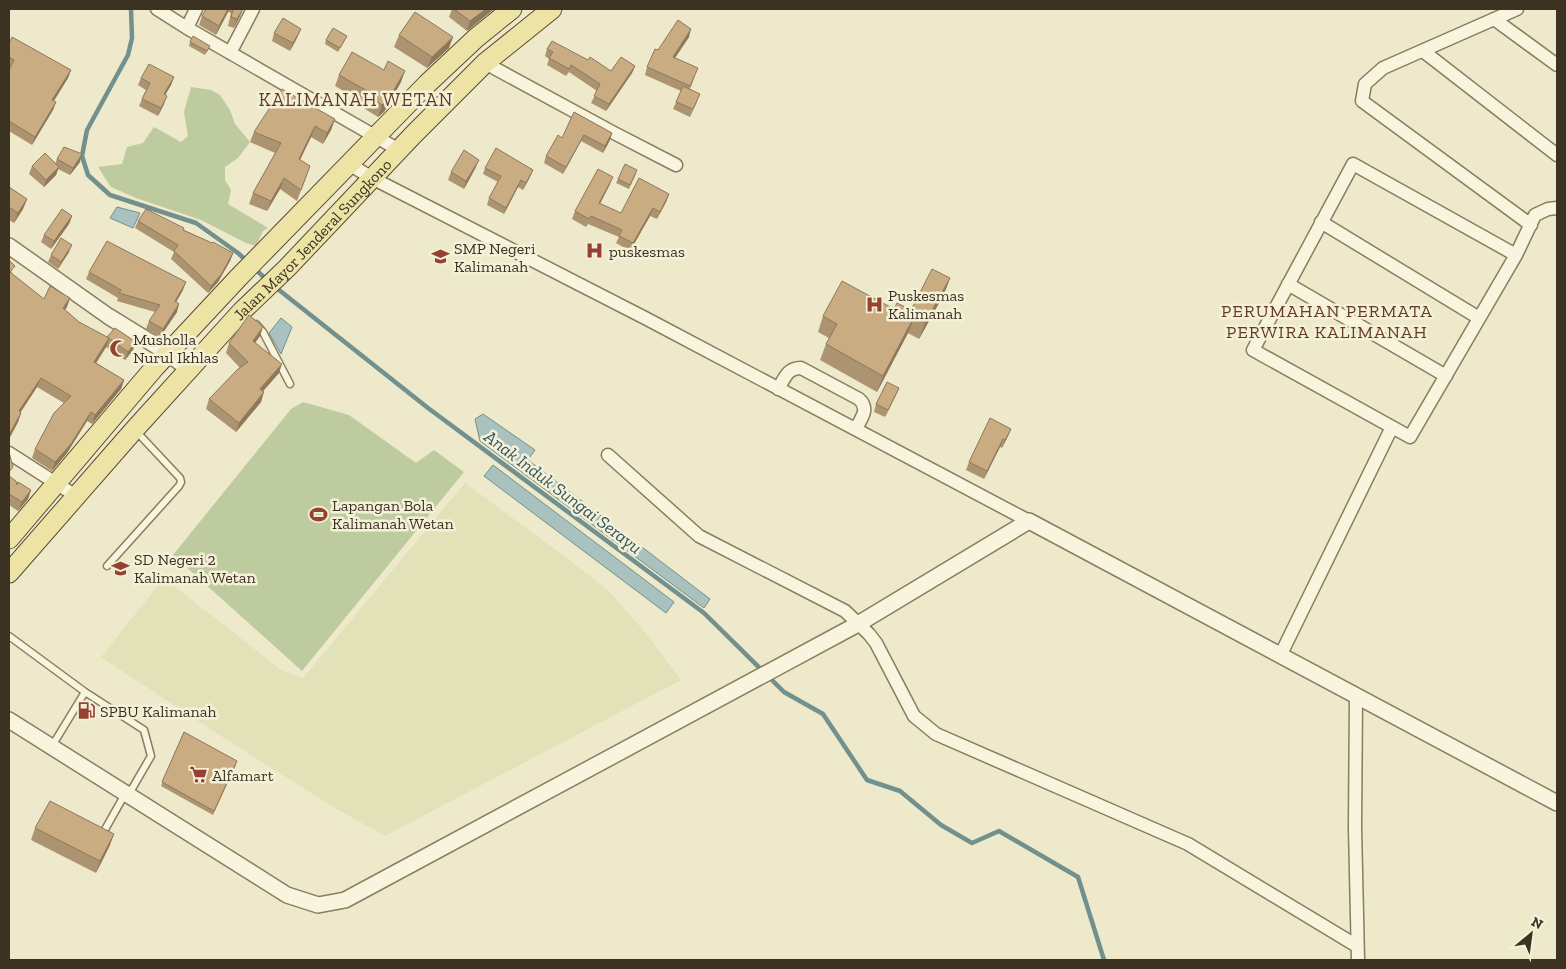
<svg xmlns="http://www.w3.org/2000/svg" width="1566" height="969" font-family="'Zilla Slab',serif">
<rect width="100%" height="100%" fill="#ede9ca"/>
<path fill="#e2e2b8" d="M 465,483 L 568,559 L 609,591 L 644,631 L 681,680 L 385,836 L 335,808 L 227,740 L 101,657 L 164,578 L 281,670 L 303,678 Z"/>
<path fill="#becb9e" d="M 191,87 L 211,90 L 220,95 L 230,110 L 235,124 L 250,142 L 238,158 L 225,167 L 225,180 L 231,190 L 228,204 L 268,228 L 263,231 L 256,246 L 246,243 L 201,220 L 136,198 L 111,187 L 98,167 L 122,164 L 127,147 L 143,143 L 154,127 L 181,142 L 188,136 L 184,112 Z
M 303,402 L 349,415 L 416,463 L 434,450 L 464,472 L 302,671 L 173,555 L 291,409 Z"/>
<path fill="#aac2bf" stroke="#71908e" d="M 117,207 L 140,213 L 133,228 L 110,218 Z
M 281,318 L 292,327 L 281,354 L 269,333 Z
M 483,414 L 535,450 L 528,460 L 710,599 L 704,608 L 480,441 L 475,419 Z
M 493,465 L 674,602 L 666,613 L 484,476 Z"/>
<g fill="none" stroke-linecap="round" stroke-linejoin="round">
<path stroke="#71908e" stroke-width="4.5" d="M 131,9 L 132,38 L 128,55 L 87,130 L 82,156 L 88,175 L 110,195 L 196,223 L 238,253 L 248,262
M 253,267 L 268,281
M 274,286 L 428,408 L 704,613 L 784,692 L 823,714 L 867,780 L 900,791 L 941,825 L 972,843 L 999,831 L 1078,877 L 1104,960"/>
<defs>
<path id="service" d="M 256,324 L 263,332 L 290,384
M 107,566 L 179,486 L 181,482 L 180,478 L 135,430
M 9,636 L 85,692 L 144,730 L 151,756 L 129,794
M 52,746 L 85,692
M 103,833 L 125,794"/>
<path id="minor" d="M 157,9 L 187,28 L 399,150
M 1517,9 L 1383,68 L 1365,84 L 1362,101 L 1531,225
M 1494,19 L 1557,65
M 187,28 L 196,9
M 1423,51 L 1557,155
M 230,53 L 253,9
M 485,63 L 614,133 L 676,165
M 349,164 L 372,178 L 647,319 L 1029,521
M 1321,222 L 1479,318
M 1288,284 L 1446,376
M 778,389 C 785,378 787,368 801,368 L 859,399 C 870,409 861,418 856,429
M 1392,427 L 1410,437 L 1516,255 L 1535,215 L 1548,209 L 1557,208
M 9,453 L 76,496
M 608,455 L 699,536 L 845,611 L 869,634 L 876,643 L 914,716 L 936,734 L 1188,844 L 1357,946
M 1281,654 L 1392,427 L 1253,350 L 1353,164 L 1516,255
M 1356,695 L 1355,828 L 1358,960"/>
<path id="tertiary" d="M 9,246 L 108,316 L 168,353 L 188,369
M 9,720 L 287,895 L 318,905 L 345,900 L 858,624 L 1029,521 L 1557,803"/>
<g id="primary">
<path d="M 9,539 L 155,367 L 238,278 L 427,84 L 476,38 L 512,9"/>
<path id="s1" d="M 9,573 L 134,430 L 242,311 L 287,268 L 414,134 L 485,63 L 552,9"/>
</g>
</defs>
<use href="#service" stroke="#897d5f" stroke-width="9"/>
<use href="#minor" stroke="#897d5f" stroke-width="15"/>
<use href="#tertiary" stroke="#897d5f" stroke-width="18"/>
<use href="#primary" stroke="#584a33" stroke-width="21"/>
<use href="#service" stroke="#f8f4dd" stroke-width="6"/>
<use href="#minor" stroke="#f8f4dd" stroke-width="12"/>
<use href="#tertiary" stroke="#f8f4dd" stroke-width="15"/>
<use href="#primary" stroke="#ede3a5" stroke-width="19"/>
</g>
<path fill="#ad9470" d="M 208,9 L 243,9 L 240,16 L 234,28 L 228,26 L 231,13 L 228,12 L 216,35 L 199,25 L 202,16 Z
M 452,9 L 494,9 L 467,31 L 449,17 Z
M 274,33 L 298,36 L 290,51 L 272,41 Z
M 399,35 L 449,48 L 427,68 L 394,47 Z
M 689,37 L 675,58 L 695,76 L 690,89 L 697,102 L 690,117 L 673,109 L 681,91 L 645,75 L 647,67 L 658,50 Z
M 326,40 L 345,40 L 338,52 L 325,44 Z
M 190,42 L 208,50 L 205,55 L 189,46 Z
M 9,43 L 71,70 L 68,78 L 54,101 L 56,102 L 53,110 L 32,145 L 9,131 L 9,70 L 10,67 L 9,66 Z
M 547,49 L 588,60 L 611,71 L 635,66 L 632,73 L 606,111 L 591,103 L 597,91 L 569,72 L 566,76 L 547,65 L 549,59 L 545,56 Z
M 339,75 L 401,82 L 384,112 L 378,117 L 365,109 L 366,104 L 335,86 Z
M 174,77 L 171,85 L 165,95 L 164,104 L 158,116 L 139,106 L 146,90 L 138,85 L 141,78 Z
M 574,112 L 612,133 L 610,140 L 603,153 L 581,141 L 563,174 L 544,163 L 546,156 L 562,138 Z
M 335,119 L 331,130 L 323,144 L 311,137 L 300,160 L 310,166 L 297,201 L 280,189 L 267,211 L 249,204 L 253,193 L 275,153 L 250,142 L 254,132 Z
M 57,159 L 80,162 L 70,175 L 58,169 L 56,175 L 44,187 L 29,174 L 32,166 L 55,164 Z
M 476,167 L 464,189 L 448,180 L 451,172 Z
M 485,168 L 533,170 L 530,177 L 523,190 L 518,187 L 504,214 L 487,205 L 489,198 L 498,182 L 483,174 Z
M 636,174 L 629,189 L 616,183 L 618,179 Z
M 610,184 L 600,204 L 621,213 L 669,194 L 666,202 L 657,219 L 650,216 L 630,251 L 616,243 L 619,237 L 588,224 L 586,227 L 572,219 L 575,211 Z
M 9,187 L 27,199 L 23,209 L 14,223 L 9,220 Z
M 72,216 L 69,224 L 51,249 L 41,242 L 44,235 Z
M 138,221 L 184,230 L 233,253 L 230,261 L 218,282 L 208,293 L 171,259 L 174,252 L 135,228 Z
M 69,252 L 58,269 L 48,262 L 51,255 Z
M 9,260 L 12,274 L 44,299 L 70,298 L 65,310 L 79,322 L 107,337 L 133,350 L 125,360 L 106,347 L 96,363 L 124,380 L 121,389 L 92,424 L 87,421 L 67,453 L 52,471 L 32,458 L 35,449 L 64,403 L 37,387 L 21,412 L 21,413 L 18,422 L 9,439 Z
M 89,272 L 183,290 L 176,302 L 177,312 L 160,337 L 146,329 L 149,321 L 155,312 L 117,301 L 118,298 L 86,279 Z
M 950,278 L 944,294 L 919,339 L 908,333 L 877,392 L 820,360 L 826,344 L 829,338 L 818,332 L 823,316 L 894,309 L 911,310 Z
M 260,336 L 255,343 L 279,373 L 263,391 L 261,402 L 236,432 L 206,409 L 209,399 L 240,368 L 226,353 L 229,343 Z
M 899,388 L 896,395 L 885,417 L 874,412 L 876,404 Z
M 1011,429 L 1008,436 L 1002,448 L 1000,447 L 984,479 L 966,470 L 969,462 Z
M 9,476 L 17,485 L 31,490 L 28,499 L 18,511 L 9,505 Z
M 184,732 L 236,765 L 213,815 L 161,786 Z
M 35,828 L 110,845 L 96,873 L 31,840 Z"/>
<path fill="#8d785b" d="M 228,9 L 229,9 L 228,12 L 216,35 L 219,26 Z
M 243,9 L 240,16 L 234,28 L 237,19 Z
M 486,9 L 494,9 L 467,31 L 470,21 Z
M 301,29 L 298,36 L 290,51 L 293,43 Z
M 691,29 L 689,37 L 670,65 L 673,57 Z
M 453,37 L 449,48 L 427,68 L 432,57 Z
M 635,66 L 632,73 L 606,111 L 609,104 Z
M 71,70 L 68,78 L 49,108 L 52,100 Z
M 405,71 L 401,82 L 384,112 L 378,117 L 382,105 Z
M 174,77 L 171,85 L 161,102 L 164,94 Z
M 167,96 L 164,104 L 158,116 L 161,108 Z
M 56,102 L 53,110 L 32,145 L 35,137 Z
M 335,119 L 331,130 L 323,144 L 327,133 Z
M 315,126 L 311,137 L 295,170 L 299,159 Z
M 612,133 L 610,140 L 603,153 L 605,146 Z
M 584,135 L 581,141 L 563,174 L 566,167 Z
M 82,154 L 80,162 L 70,175 L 73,168 Z
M 479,160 L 476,167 L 464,189 L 466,181 Z
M 59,167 L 56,175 L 44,187 L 46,180 Z
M 533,170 L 530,177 L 523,190 L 526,183 Z
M 613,177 L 610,184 L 596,211 L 599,203 Z
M 284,178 L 280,189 L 267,211 L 271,201 Z
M 521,180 L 518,187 L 504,214 L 506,208 Z
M 669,194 L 666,202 L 657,219 L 660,212 Z
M 27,199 L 23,209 L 14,223 L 18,213 Z
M 653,208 L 650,216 L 630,251 L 633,243 Z
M 72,216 L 69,224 L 51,249 L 54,241 Z
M 72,245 L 69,252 L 58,269 L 61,262 Z
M 233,253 L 230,261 L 218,282 L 208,293 L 211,286 Z
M 950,278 L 944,294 L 919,339 L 925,323 Z
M 186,282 L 183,290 L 172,309 L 175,301 Z
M 70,298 L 67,307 L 60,317 L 63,308 Z
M 179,304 L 177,312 L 160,337 L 163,329 Z
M 914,317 L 908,333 L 877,392 L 883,376 Z
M 263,327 L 260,336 L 249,351 L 253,341 Z
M 109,338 L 106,347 L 91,371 L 94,362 Z
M 136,342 L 133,350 L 125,360 L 128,352 Z
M 282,364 L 279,373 L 257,398 L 260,389 Z
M 41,378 L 37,387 L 15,420 L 19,411 Z
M 124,380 L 121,389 L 92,424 L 95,415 Z
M 899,388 L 896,395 L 885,417 L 888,410 Z
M 264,392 L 261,402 L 236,432 L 239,423 Z
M 91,412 L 87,421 L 67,453 L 52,471 L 55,462 Z
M 21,413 L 18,422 L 9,439 L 10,433 Z
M 1011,429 L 1008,436 L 1002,448 L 1005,440 Z
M 1003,439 L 1000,447 L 984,479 L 987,471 Z
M 31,490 L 28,499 L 18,511 L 22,502 Z
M 114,834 L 110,845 L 96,873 L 100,861 Z"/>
<path fill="#c9ac82" stroke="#8d785b" d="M 206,9 L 228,9 L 219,26 L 202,16 Z
M 233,9 L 243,9 L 237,19 L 231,17 Z
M 454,9 L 486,9 L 470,21 Z
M 415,12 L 453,37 L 432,57 L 399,35 Z
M 283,18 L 301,29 L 293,43 L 274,33 Z
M 678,20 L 691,29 L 673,57 L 698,68 L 690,86 L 647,67 L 655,49 L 658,50 Z
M 333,28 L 347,36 L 340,48 L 326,40 Z
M 193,36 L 210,46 L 207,51 L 190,42 Z
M 12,37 L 71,70 L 52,100 L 56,102 L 35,137 L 9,121 L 9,70 L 14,60 L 9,57 L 9,43 Z
M 552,41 L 588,60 L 590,57 L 611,71 L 621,57 L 635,66 L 609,104 L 594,96 L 600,84 L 571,65 L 569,69 L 549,58 L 553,52 L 547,49 Z
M 352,52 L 384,70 L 388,61 L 405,71 L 388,100 L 382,105 L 369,97 L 371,93 L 339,75 Z
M 149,64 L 174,77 L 164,94 L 167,96 L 161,108 L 142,99 L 150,83 L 141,78 Z
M 683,86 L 700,94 L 693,109 L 676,102 Z
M 282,89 L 335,119 L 327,133 L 315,126 L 299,159 L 310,166 L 301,190 L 284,178 L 271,201 L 253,193 L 281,143 L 254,132 Z
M 574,112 L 612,133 L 605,146 L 584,135 L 566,167 L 546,156 L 558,135 L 562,138 Z
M 64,147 L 82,154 L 73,168 L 57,159 Z
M 496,148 L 533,170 L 526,183 L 521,180 L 506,208 L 489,198 L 501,176 L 485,168 Z
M 464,150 L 479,160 L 466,181 L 451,172 Z
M 45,153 L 59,167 L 46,180 L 32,166 Z
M 625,164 L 637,170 L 630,185 L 618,179 Z
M 598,169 L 613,177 L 599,203 L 621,213 L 639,178 L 669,194 L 660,212 L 653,208 L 633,243 L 619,236 L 622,230 L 591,216 L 589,219 L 575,211 Z
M 9,187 L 27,199 L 18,213 L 9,207 Z
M 62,209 L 72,216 L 54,241 L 44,235 Z
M 146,209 L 184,228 L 183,230 L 212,243 L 213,242 L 233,253 L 221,275 L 211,286 L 174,251 L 178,245 L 138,221 Z
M 61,238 L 72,245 L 61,262 L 51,255 Z
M 107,241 L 186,282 L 175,301 L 179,304 L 163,329 L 149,321 L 160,305 L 119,293 L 121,290 L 89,272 Z
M 9,260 L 15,266 L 10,272 L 44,299 L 50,286 L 70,298 L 63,308 L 79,322 L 109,338 L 94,362 L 124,380 L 95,415 L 91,412 L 71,444 L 55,462 L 35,449 L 54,413 L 71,396 L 41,378 L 19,411 L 21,413 L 10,433 L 9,432 Z
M 932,269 L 950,278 L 925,323 L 914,317 L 883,376 L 826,344 L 837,324 L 823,316 L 842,281 L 894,309 L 897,303 L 911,310 Z
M 249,315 L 263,327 L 253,341 L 282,364 L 260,389 L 264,392 L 239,423 L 209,399 L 238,369 L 248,362 L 229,343 Z
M 115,328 L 136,342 L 128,352 L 107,337 Z
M 887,382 L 899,388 L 888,410 L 876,404 Z
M 990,418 L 1011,429 L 1005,440 L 1003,439 L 987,471 L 969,462 Z
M 9,452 L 13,467 L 9,472 Z
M 9,476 L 16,481 L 17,485 L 18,482 L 31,490 L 22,502 L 9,494 Z
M 184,732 L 237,761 L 214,811 L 162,782 Z
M 50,801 L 114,834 L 100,861 L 35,828 Z"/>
<defs>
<symbol id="hospital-bare" viewBox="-9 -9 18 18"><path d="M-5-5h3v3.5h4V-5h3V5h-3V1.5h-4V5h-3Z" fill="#964232" stroke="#f5f1d9" stroke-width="2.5" paint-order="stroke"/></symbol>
<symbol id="school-bare" viewBox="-9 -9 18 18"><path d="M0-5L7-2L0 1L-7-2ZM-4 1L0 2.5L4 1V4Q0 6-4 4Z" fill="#964232" stroke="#f5f1d9" stroke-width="2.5" paint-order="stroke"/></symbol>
<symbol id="mosque-bare" viewBox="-9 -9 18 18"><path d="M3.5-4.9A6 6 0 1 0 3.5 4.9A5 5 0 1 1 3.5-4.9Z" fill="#964232" stroke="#f5f1d9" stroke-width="2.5" paint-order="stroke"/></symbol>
<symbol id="stadium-bare" viewBox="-9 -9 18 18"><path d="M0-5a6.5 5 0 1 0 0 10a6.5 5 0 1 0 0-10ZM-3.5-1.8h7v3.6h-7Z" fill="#964232" stroke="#f5f1d9" stroke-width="2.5" paint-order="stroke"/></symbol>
<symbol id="fuel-bare" viewBox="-9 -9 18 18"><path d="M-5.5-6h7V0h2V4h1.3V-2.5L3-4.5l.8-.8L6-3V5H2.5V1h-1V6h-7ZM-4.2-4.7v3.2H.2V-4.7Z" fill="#964232" stroke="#f5f1d9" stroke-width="2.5" paint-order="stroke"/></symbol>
<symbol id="supermarket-bare" viewBox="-9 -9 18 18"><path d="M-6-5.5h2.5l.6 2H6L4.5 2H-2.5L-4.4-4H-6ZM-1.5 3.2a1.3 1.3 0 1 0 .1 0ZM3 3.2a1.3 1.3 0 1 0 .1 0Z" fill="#964232" stroke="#f5f1d9" stroke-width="2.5" paint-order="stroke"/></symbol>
</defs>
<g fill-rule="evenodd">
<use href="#hospital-bare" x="582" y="238" width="25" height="25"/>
<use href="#school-bare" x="428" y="244" width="25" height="25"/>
<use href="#hospital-bare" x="862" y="292" width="25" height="25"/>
<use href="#mosque-bare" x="106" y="336" width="25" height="25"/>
<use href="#stadium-bare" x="306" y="502" width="25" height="25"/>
<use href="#school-bare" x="108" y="556" width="25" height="25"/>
<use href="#fuel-bare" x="74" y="698" width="25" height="25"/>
<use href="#supermarket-bare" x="186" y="762" width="25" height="25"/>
</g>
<g text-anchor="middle" stroke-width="5" stroke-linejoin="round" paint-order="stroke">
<g font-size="16" fill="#3b3222" stroke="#f5f1d9">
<text dy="6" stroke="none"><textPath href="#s1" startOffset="451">Jalan Mayor Jenderal Sungkono</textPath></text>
</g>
<g font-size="16" fill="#3b3222" stroke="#f5f1d9" text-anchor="start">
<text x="454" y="254">SMP Negeri<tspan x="454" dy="18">Kalimanah</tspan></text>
<text x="609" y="257">puskesmas</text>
<text x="888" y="301">Puskesmas<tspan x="888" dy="18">Kalimanah</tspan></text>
<text x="133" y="345">Musholla<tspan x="133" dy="18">Nurul Ikhlas</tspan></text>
<text x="332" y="511">Lapangan Bola<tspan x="332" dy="18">Kalimanah Wetan</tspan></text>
<text x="134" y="565">SD Negeri 2<tspan x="134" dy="18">Kalimanah Wetan</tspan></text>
<text x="100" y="717">SPBU Kalimanah</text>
<text x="212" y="781">Alfamart</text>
</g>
<g font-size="18" letter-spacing="1" fill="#653c23" stroke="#f5f1d9">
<text x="1327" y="317">PERUMAHAN PERMATA<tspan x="1327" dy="21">PERWIRA KALIMANAH</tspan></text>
</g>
<g font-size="18" font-style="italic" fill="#325559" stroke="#f5f1d9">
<text transform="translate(563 492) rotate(37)" y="6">Anak Induk Sungai Serayu</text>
</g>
<g font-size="19" letter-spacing="1" fill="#653c23" stroke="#f5f1d9">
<text x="356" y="106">KALIMANAH WETAN</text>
</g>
</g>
<rect width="1566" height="969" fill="none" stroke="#3b3222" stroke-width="20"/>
<g transform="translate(1531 934) rotate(29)" stroke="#f5f1d9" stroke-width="4" paint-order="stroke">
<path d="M0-4L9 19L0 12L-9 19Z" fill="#3b3222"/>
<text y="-8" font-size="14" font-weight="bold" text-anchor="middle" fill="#3b3222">N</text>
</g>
</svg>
